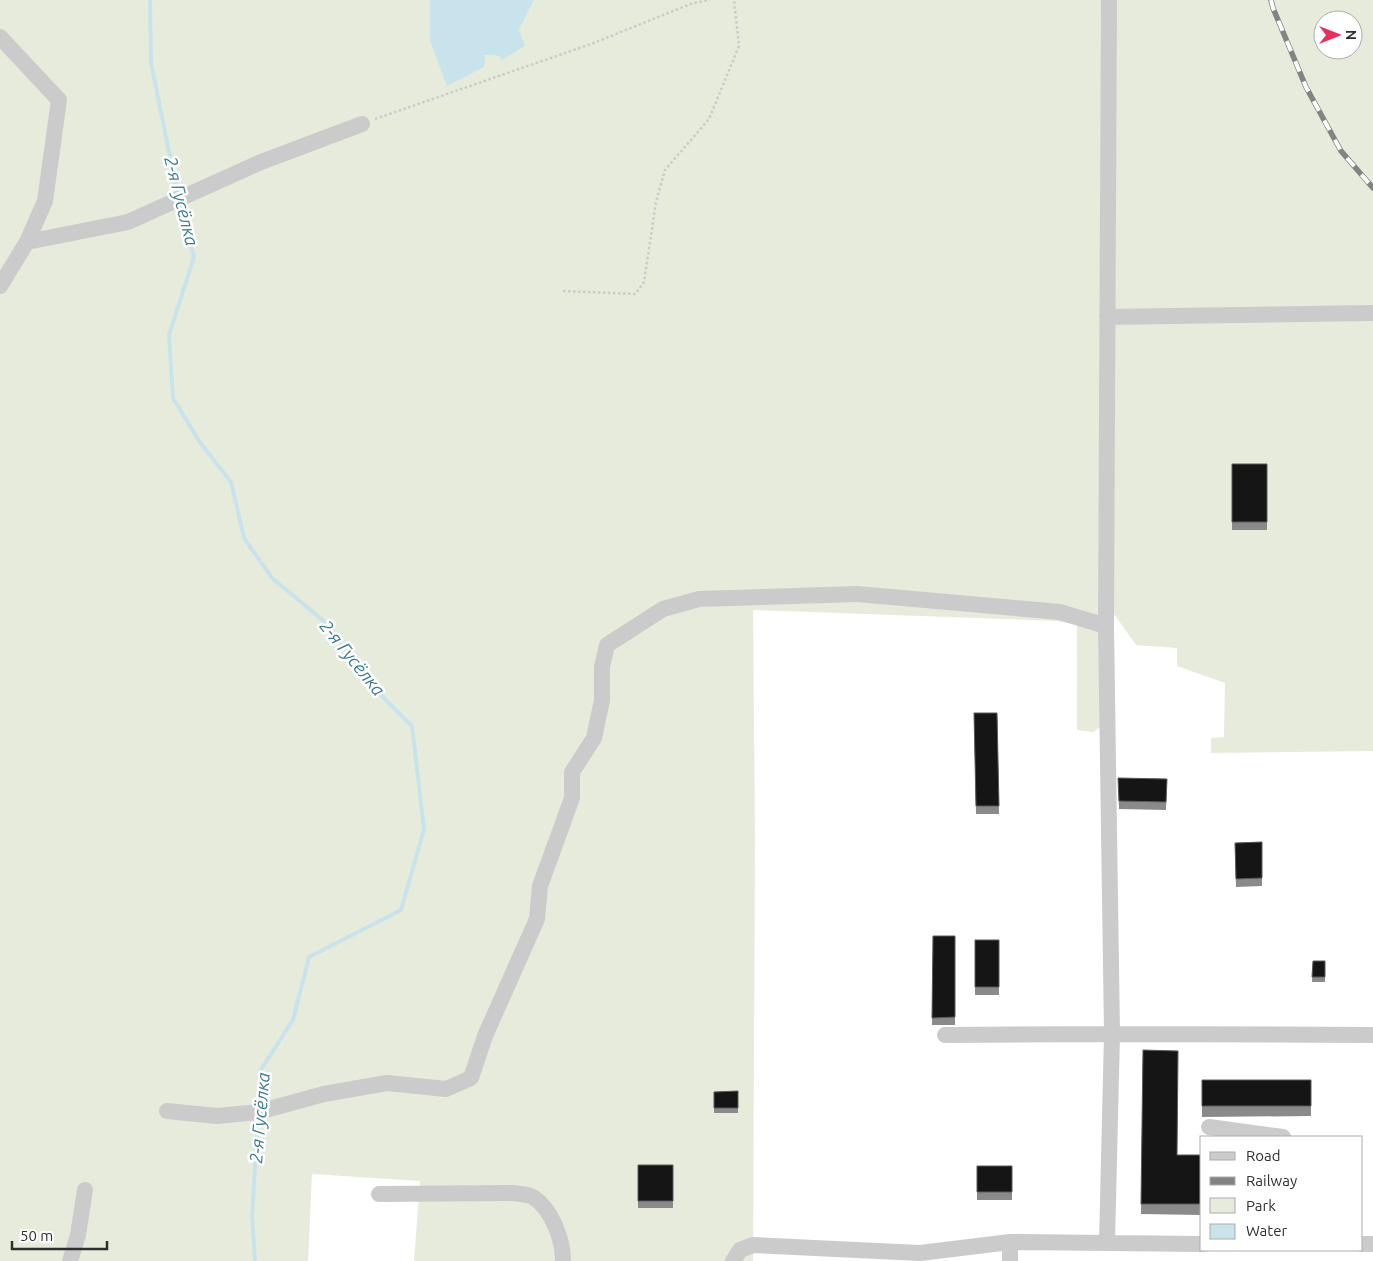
<svg xmlns="http://www.w3.org/2000/svg" width="1373" height="1261" font-family="Ubuntu,sans-serif">
<rect width="100%" height="100%" fill="#fff"/>
<path fill="#e7ebdc" fill-rule="evenodd" d="M 0,0 L 430,0 L 430,41 L 485,55 L 499,56 L 519,30 L 534,0 L 1101,0 L 1102,726 L 1093,732 L 1077,730 L 1077,625 L 1057,621 L 753,610 L 755,839 L 753,1261 L 414,1261 L 420,1181 L 312,1174 L 308,1261 L 0,1261 Z
M 1115,0 L 1373,0 L 1373,751 L 1211,753 L 1211,738 L 1224,737 L 1225,683 L 1177,666 L 1177,648 L 1136,645 L 1114,614 ZM 1323,20 L 1353,20 L 1353,50 L 1323,50 Z"/>
<path fill="#c8e3eb" d="M 430,0 L 534,0 L 519,30 L 525,46 L 502,60 L 499,56 L 485,55 L 484,67 L 447,86 L 430,41 Z"/>
<g fill="none" stroke-linecap="round" stroke-linejoin="round">
<path stroke="#c8e3eb" stroke-width="4" d="M 150,0 L 151,63 L 178,196
M 179,203 L 194,257 L 169,335 L 173,398 L 199,441 L 231,482 L 244,538 L 272,578 L 325,622 L 382,696 L 412,726 L 424,829 L 401,910 L 309,957 L 293,1020 L 260,1071 L 258,1107
M 255,1261 L 252,1216 L 258,1116"/>
<path stroke="#cbcbcb" stroke-width="2.5" stroke-dasharray="2.5 2.5" stroke-linecap="butt" d="M 375,119 L 591,44 L 693,3 L 710,0
M 563,291 L 635,294 L 644,282 L 656,202 L 665,170 L 709,119 L 739,46 L 734,0"/>
<path stroke="#cbcbcb" stroke-width="16" d="M 0,37 L 59,100 L 45,201 L 27,242
M 0,286 L 27,242 L 128,222 L 261,162 L 362,124
M 1107,317 L 1373,313
M 945,1035 L 1112,1034 L 1373,1035
M 167,1111 L 217,1116 L 258,1112 L 324,1094 L 387,1083 L 446,1089 L 471,1078 L 485,1036 L 537,919 L 540,886 L 572,798 L 572,772 L 594,738 L 602,700 L 602,667 L 607,645 L 663,609 L 699,599 L 857,594 L 1060,612 L 1106,626
M 1209,1127 L 1283,1137
M 379,1194 L 513,1193 C 519,1194 528,1194 533,1197 C 552,1209 563,1240 563,1261
M 1010,1242 L 1010,1261
M 1107,1243 L 1112,1034 L 1106,626 L 1109,0
M 1362,1244 L 1373,1244
M 70,1261 L 78,1235 L 85,1190
M 733,1261 L 740,1250 L 753,1245 L 920,1253 L 1010,1242 L 1202,1244"/>
<defs>
<path id="rail" d="M 1271,0 L 1273,8 L 1306,87 L 1341,151 L 1373,188"/>
</defs>
<use href="#rail" stroke="#838383" stroke-width="5.5"/>
<use href="#rail" stroke="#fff" stroke-width="4" stroke-dasharray="11" stroke-linecap="butt"/>
</g>
<path fill="#8a8a8a" d="M 1232,464 L 1267,464 L 1267,530 L 1232,530 Z
M 974,713 L 997,713 L 999,814 L 976,814 Z
M 1118,778 L 1167,779 L 1166,810 L 1119,809 Z
M 1262,842 L 1262,886 L 1236,887 L 1235,843 Z
M 933,936 L 955,936 L 955,1025 L 932,1025 Z
M 975,940 L 999,940 L 999,995 L 975,995 Z
M 1313,961 L 1325,961 L 1325,982 L 1312,982 Z
M 1143,1050 L 1177,1155 L 1202,1155 L 1202,1215 L 1141,1214 Z
M 1202,1080 L 1311,1080 L 1311,1116 L 1202,1117 Z
M 738,1091 L 738,1113 L 714,1113 L 714,1092 Z
M 638,1165 L 673,1165 L 673,1208 L 638,1208 Z
M 977,1166 L 1012,1166 L 1012,1200 L 977,1200 Z"/>
<path fill="#151515" stroke="#5b5b5b" d="M 1232,464 L 1267,464 L 1267,522 L 1232,522 Z
M 974,713 L 997,713 L 999,806 L 976,806 Z
M 1118,778 L 1167,779 L 1166,802 L 1119,801 Z
M 1262,842 L 1262,878 L 1236,879 L 1235,843 Z
M 933,936 L 955,936 L 955,1017 L 932,1018 Z
M 975,940 L 999,940 L 999,987 L 975,987 Z
M 1313,961 L 1325,961 L 1325,977 L 1312,977 Z
M 1143,1050 L 1178,1051 L 1177,1155 L 1202,1155 L 1202,1204 L 1141,1204 Z
M 1202,1080 L 1311,1080 L 1311,1106 L 1202,1106 Z
M 738,1091 L 738,1108 L 714,1108 L 714,1092 Z
M 638,1165 L 673,1165 L 673,1201 L 638,1201 Z
M 977,1166 L 1012,1166 L 1012,1192 L 977,1192 Z"/>
<g text-anchor="middle" stroke-width="5" stroke-linejoin="round" paint-order="stroke">
<g font-size="18" font-style="italic" fill="#3d7d90" stroke="#fff">
<text transform="translate(181 201) rotate(76)" y="6">2-я Гусёлка</text>
<text transform="translate(352 658) rotate(51)" y="6">2-я Гусёлка</text>
<text transform="translate(260 1118) rotate(-85)" y="6">2-я Гусёлка</text>
</g>
</g>
<rect x="1200" y="1136" width="162" height="115" fill="#ffffff" stroke="#ababab"/>
<rect x="1210" y="1152" width="25" height="8" fill="#cbcbcb" stroke="#ababab"/>
<text x="1246" y="1161" font-size="15" fill="#2e2e2e">Road</text>
<rect x="1210" y="1177" width="25" height="8" fill="#838383" stroke="#ababab"/>
<text x="1246" y="1186" font-size="15" fill="#2e2e2e">Railway</text>
<rect x="1210" y="1198" width="25" height="15" fill="#e7ebdc" stroke="#ababab"/>
<text x="1246" y="1211" font-size="15" fill="#2e2e2e">Park</text>
<rect x="1210" y="1224" width="25" height="15" fill="#c8e3eb" stroke="#ababab"/>
<text x="1246" y="1236" font-size="15" fill="#2e2e2e">Water</text>
<g transform="translate(1338 35) rotate(90)"><circle r="24" fill="#ffffff" stroke="#ababab"/>
<path d="M0-4L9 19L0 12L-9 19Z" fill="#e4325c"/>
<text y="-8" font-size="14" font-weight="bold" text-anchor="middle" fill="#2e2e2e">N</text>
</g>
<path d="M12 1241v8h95v-8" fill="none" stroke="#2e2e2e" stroke-width="2.5"/>
<text x="20" y="1241" font-size="15" fill="#2e2e2e" stroke="#ffffff" stroke-width="4" paint-order="stroke">50 m</text>
</svg>
